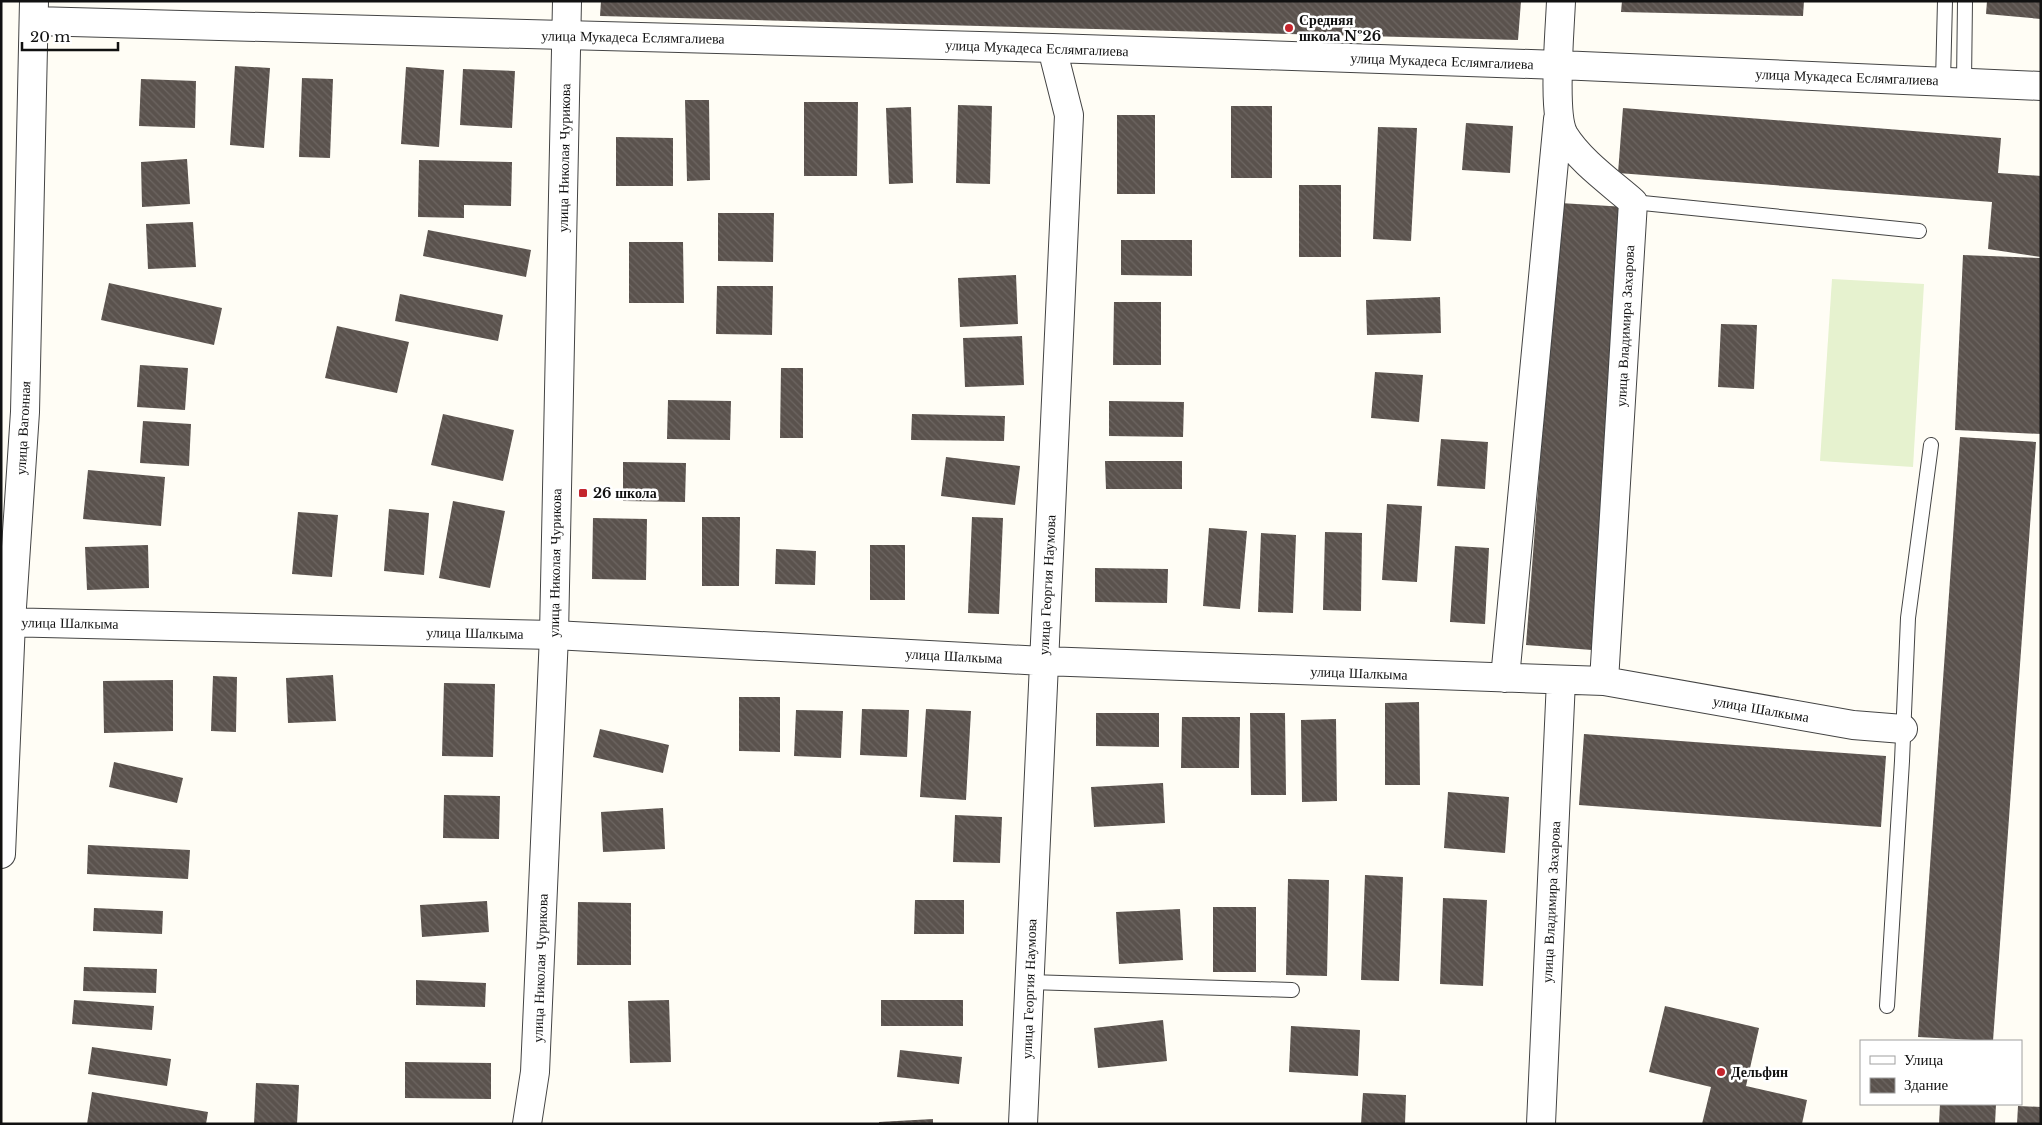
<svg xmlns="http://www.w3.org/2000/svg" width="2042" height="1125" font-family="'Libre Baskerville',serif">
<defs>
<pattern id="building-back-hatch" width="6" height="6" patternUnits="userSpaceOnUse" patternTransform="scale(1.25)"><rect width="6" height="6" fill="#5a524d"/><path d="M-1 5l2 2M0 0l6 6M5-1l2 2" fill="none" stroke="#6d6662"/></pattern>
</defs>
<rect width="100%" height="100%" fill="#fffdf5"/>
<path fill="#e6f2cf" d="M 1832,279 L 1924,284 L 1913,467 L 1820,461 Z"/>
<path fill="url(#building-back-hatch)" d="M 601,1 L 1521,1 L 1518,40 L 600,16 Z
M 1622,1 L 1804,1 L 1803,16 L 1621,12 Z
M 1987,1 L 2041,1 L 2041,19 L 1986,14 Z
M 235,66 L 270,68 L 264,148 L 230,145 Z
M 406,67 L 444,70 L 439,147 L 401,144 Z
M 463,69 L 515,71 L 512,128 L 460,125 Z
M 302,78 L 333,79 L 330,158 L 299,157 Z
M 141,79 L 196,81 L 195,128 L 139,126 Z
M 685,100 L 709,100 L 710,180 L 687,181 Z
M 804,102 L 858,102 L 857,176 L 804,176 Z
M 958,105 L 992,106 L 990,184 L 956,183 Z
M 1231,106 L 1272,106 L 1272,178 L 1231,178 Z
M 911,107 L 913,183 L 889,184 L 886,108 Z
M 1623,108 L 2001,138 L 1998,173 L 2041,176 L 2041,257 L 1988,249 L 1992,202 L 1618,173 Z
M 1117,115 L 1155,115 L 1155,194 L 1117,194 Z
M 1466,123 L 1513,126 L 1510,173 L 1462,170 Z
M 1378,127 L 1417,128 L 1411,241 L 1373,239 Z
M 616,137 L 673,138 L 673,186 L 616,186 Z
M 187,159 L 190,204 L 142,207 L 141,162 Z
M 419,160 L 512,162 L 511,206 L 464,205 L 464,218 L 418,217 Z
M 1299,185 L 1341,185 L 1341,257 L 1299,257 Z
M 1560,203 L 1626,207 L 1592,650 L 1526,645 Z
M 718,213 L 774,213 L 773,262 L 718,261 Z
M 193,222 L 196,267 L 148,269 L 146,224 Z
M 428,230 L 531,250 L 526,277 L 423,256 Z
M 1121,240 L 1192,240 L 1192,276 L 1121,275 Z
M 629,242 L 683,242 L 684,303 L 629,303 Z
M 1963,255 L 2041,258 L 2041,434 L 1955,430 Z
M 1016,275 L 1018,324 L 960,327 L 958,278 Z
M 109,283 L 222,308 L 214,345 L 101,320 Z
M 717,286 L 773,286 L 772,335 L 716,334 Z
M 400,294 L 503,315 L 498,341 L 395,321 Z
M 1440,297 L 1441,333 L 1367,335 L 1366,300 Z
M 1114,302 L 1161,302 L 1161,365 L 1113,365 Z
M 1721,324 L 1757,325 L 1754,389 L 1718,387 Z
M 337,326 L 409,342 L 397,393 L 325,378 Z
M 1022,336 L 1024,385 L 965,387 L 963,338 Z
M 140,365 L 188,368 L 185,410 L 137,407 Z
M 781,368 L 803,368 L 803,438 L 780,438 Z
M 1375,372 L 1423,375 L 1419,422 L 1371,418 Z
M 668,400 L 731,401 L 730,440 L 667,439 Z
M 1109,401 L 1184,402 L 1183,437 L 1109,436 Z
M 443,414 L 514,430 L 503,481 L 431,465 Z
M 912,414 L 1005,416 L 1004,441 L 911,440 Z
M 143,421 L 191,424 L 189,466 L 140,463 Z
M 1960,437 L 2036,442 L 1993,1041 L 1918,1037 Z
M 1441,439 L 1488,442 L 1485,489 L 1437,486 Z
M 946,457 L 1020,466 L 1015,505 L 941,496 Z
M 1105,461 L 1182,461 L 1182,489 L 1106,489 Z
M 623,462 L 686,463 L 685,502 L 623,501 Z
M 88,470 L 165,477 L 161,526 L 83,519 Z
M 453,501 L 505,511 L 490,588 L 439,578 Z
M 1387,504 L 1422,506 L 1417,582 L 1382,580 Z
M 389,509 L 429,513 L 424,575 L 384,571 Z
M 298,512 L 338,515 L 332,577 L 292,574 Z
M 702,517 L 740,517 L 739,586 L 702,586 Z
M 972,517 L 1003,518 L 999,614 L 968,613 Z
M 593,518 L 647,519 L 646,580 L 592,579 Z
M 1209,528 L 1247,531 L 1240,609 L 1203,606 Z
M 1325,532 L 1362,533 L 1361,611 L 1323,610 Z
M 1261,533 L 1296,535 L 1293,613 L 1258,612 Z
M 148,545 L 149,588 L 87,590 L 85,547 Z
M 870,545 L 905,545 L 905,600 L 870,600 Z
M 1455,546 L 1489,548 L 1485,624 L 1450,622 Z
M 776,549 L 816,551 L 815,585 L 775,584 Z
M 1095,568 L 1168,569 L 1167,603 L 1095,602 Z
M 333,675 L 336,721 L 288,723 L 286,678 Z
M 213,676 L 237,677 L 236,732 L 211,731 Z
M 173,680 L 173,731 L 104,733 L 103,681 Z
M 444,683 L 495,684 L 493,757 L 442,756 Z
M 739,697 L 780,697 L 780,752 L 739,751 Z
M 1419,702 L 1420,785 L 1385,785 L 1385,703 Z
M 862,709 L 909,710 L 907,757 L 860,755 Z
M 926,709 L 971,711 L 966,800 L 920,797 Z
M 796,710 L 843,711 L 841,758 L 794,756 Z
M 1096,713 L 1159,713 L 1159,747 L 1096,746 Z
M 1250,713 L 1285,713 L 1286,795 L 1251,795 Z
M 1182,717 L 1240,717 L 1239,768 L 1181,768 Z
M 1336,719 L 1337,801 L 1302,802 L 1301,720 Z
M 600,729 L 669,745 L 663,773 L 593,757 Z
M 1584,734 L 1886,756 L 1881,827 L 1579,805 Z
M 114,762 L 183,778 L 177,803 L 109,787 Z
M 1163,783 L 1165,823 L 1094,827 L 1091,787 Z
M 1448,792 L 1509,797 L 1505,853 L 1444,848 Z
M 444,795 L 500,796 L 499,839 L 443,838 Z
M 663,808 L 665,849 L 603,852 L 601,812 Z
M 955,815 L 1002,817 L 1000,863 L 953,862 Z
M 88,845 L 190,850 L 188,879 L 87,874 Z
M 1365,875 L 1403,877 L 1399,981 L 1361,980 Z
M 1288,879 L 1329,880 L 1327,976 L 1286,975 Z
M 1443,898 L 1487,900 L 1483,986 L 1440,984 Z
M 915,900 L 964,900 L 964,934 L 914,934 Z
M 487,901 L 489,932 L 422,937 L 420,905 Z
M 578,902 L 631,903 L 631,965 L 577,965 Z
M 1213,907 L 1256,907 L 1256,972 L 1213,972 Z
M 94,908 L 163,911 L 162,934 L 93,931 Z
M 1180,909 L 1183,960 L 1119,964 L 1116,912 Z
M 84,967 L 157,969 L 156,993 L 83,991 Z
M 416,980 L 486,983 L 485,1007 L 416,1005 Z
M 74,1000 L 154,1006 L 152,1030 L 72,1024 Z
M 669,1000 L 671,1062 L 630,1063 L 628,1001 Z
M 881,1000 L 963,1000 L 963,1026 L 881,1026 Z
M 1665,1006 L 1759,1028 L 1746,1086 L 1807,1100 L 1802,1124 L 1702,1124 L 1711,1087 L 1649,1072 Z
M 1163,1020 L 1167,1061 L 1098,1068 L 1094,1028 Z
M 1291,1026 L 1360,1030 L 1358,1076 L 1289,1072 Z
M 92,1047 L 171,1059 L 167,1086 L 88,1074 Z
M 900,1050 L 962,1057 L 959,1084 L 897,1077 Z
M 405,1062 L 491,1063 L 491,1099 L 405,1098 Z
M 256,1083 L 299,1085 L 297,1124 L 254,1124 Z
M 92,1092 L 208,1112 L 206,1124 L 87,1124 Z
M 1363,1093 L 1406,1095 L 1405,1124 L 1361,1124 Z
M 1940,1104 L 1996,1104 L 1995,1124 L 1939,1124 Z
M 2018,1106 L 2041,1107 L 2041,1124 L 2017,1124 Z
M 933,1119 L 933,1124 L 879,1124 L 879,1122 Z"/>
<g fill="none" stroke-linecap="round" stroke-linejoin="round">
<defs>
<path id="service" d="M 1943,81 L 1945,1
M 1964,82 L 1965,1
M 1633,202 L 1919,231
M 1029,982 L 1292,990
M 1887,1006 L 1902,761 L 1908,618 L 1931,445"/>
<path id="minor" d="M 1561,1 C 1560,29 1552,114 1564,135 C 1580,161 1610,182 1633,202 L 1604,681
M 34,21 L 1052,48 L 1559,65 L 2041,86
M 1,622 L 554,635 L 1043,661 L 1604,681 L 1853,725 L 1903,729
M 1505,678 L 1558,119
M 1,854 L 11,622 L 25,412 L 34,1
M 1023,1124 L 1069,115 L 1052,48
M 1541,1124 L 1561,680"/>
<path id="tertiary" d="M 527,1124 L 535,1072 L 554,635 L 567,1"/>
</defs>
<use href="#service" stroke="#444" stroke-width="16"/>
<use href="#minor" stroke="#444" stroke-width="30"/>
<use href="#tertiary" stroke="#444" stroke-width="30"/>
<use href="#service" stroke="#fff" stroke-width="14"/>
<use href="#minor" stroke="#fff" stroke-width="28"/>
<use href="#tertiary" stroke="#fff" stroke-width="28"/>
</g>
<g fill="#c4262e" stroke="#fff" stroke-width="2">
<circle cx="1289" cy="28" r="5"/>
<rect x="578" y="488" width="10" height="10" rx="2.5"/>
<circle cx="1721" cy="1072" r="5"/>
</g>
<g text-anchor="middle" stroke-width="5" stroke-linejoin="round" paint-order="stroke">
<g font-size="14" font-weight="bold" fill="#111" stroke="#fff" text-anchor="start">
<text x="1299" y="25">Средняя<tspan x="1299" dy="16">школа №26</tspan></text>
<text x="593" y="498">26 школа</text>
<text x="1731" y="1077">Дельфин</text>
</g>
<g font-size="14" fill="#111" stroke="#fff">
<text transform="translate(633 37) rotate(1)" y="5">улица Мукадеса Еслямгалиева</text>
<text transform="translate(1037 48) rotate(2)" y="5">улица Мукадеса Еслямгалиева</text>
<text transform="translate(1442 61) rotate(2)" y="5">улица Мукадеса Еслямгалиева</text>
<text transform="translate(1847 77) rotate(2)" y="5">улица Мукадеса Еслямгалиева</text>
<text transform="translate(564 158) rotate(-89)" y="5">улица Николая Чурикова</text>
<text transform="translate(1625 326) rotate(-87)" y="5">улица Владимира Захарова</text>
<text transform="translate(23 428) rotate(-87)" y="5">улица Вагонная</text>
<text transform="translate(555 563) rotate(-89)" y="5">улица Николая Чурикова</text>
<text transform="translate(1047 585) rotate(-87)" y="5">улица Георгия Наумова</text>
<text transform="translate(70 623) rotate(1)" y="5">улица Шалкыма</text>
<text transform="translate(475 633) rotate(1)" y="5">улица Шалкыма</text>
<text transform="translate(954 656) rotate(3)" y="5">улица Шалкыма</text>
<text transform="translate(1359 673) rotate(2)" y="5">улица Шалкыма</text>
<text transform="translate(1761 709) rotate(10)" y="5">улица Шалкыма</text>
<text transform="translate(1551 902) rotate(-87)" y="5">улица Владимира Захарова</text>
<text transform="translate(540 968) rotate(-88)" y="5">улица Николая Чурикова</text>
<text transform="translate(1029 989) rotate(-88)" y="5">улица Георгия Наумова</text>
</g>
</g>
<rect width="2042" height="1125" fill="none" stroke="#111111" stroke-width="5"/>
<rect x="1860" y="1040" width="162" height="65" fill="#ffffff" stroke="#a0a0a0"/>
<rect x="1870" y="1056" width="25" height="8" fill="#ffffff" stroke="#a0a0a0"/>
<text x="1904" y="1065" font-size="15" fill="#111111">Улица</text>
<rect x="1870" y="1078" width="25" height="15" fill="url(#building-back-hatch)" stroke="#a0a0a0"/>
<text x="1904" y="1090" font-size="15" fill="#111111">Здание</text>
<path d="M22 42v8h96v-8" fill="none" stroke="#111111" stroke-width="2.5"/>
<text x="30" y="42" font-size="15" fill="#111111" stroke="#ffffff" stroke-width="4" paint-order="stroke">20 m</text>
</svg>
